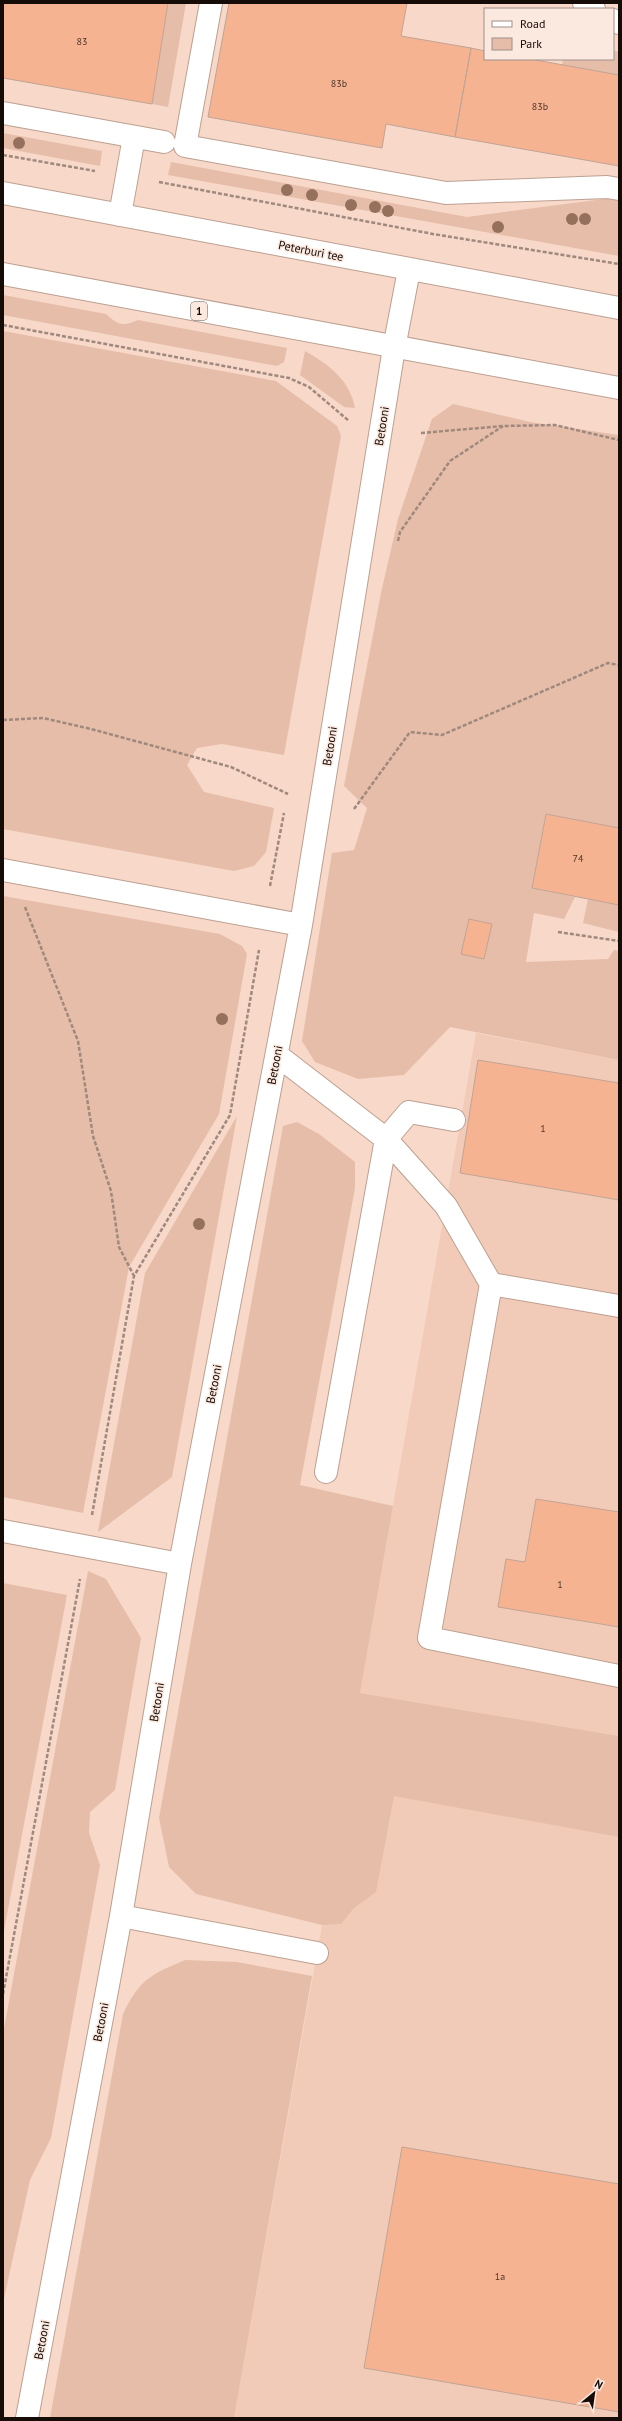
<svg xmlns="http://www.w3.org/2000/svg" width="622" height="2421" font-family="'PT Sans',sans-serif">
<rect width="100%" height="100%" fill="#f7d8c9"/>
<path fill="#f1cbb8" d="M 476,1033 L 619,1060 L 619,1736 L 360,1693 Z
M 348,1759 L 619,1806 L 619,2418 L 234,2418 L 326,1903 Z"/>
<path fill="#e6bda9" d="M 168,3 L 186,3 L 168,107 L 152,104 Z
M 613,50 L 619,52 L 619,75 L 562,65 L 563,59 L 613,59 Z
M 3,133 L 102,151 L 100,166 L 3,148 Z
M 171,162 L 467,217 L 611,198 L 619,200 L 619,256 L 168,175 Z
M 3,295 L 106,314 C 118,325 123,327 138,320 L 287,348 L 284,362 L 277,366 L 3,315 Z
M 3,331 L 276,381 L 337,426 L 341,436 L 284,755 L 222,744 L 197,748 L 187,765 L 204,792 L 274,808 L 266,852 L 254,866 L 234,871 L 3,829 Z
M 305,351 C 328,364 350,380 355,408 L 344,407 L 300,375 Z
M 453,404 L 530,422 L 619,435 L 619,828 L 546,814 L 532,888 L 575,897 L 564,919 L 534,913 L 526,962 L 608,959 L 614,950 L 619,951 L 619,1060 L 450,1027 L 404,1075 L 358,1079 L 315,1062 L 302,1041 L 332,853 L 354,850 L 367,808 L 344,786 L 381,593 L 398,519 L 432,419 Z
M 3,896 L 220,934 L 242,946 L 247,954 L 219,1114 L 129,1267 L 83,1513 L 3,1497 Z
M 588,899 L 619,905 L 619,932 L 583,923 Z
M 237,1116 L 172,1477 L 98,1532 L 145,1273 Z
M 297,1122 L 319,1134 L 355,1162 L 355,1188 L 300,1485 L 393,1506 L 360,1693 L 619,1736 L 619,1837 L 394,1796 L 376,1892 L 354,1908 L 341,1924 L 322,1925 L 196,1894 L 169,1867 L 159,1818 L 283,1126 Z
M 88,1571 L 106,1579 L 141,1638 L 115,1790 L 90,1812 L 89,1833 L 100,1865 L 51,2138 L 30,2180 L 3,2303 L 3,2034 Z
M 3,1583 L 67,1595 L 3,1936 Z
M 185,1960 L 237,1962 L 312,1976 L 234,2418 L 50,2418 L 123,2014 C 140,1979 150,1975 185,1960 Z"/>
<path fill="#f5b392" stroke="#c1a495" d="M 3,3 L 168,3 L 152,104 L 3,78 Z
M 229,3 L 407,3 L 401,36 L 471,48 L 455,137 L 386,124 L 382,148 L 208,117 Z
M 471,48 L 485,51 L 485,59 L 530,59 L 619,75 L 619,166 L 455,137 Z
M 546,814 L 619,828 L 619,905 L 532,888 Z
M 469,919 L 492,924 L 484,959 L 461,954 Z
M 478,1060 L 619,1083 L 619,1200 L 460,1173 Z
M 536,1499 L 619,1512 L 619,1627 L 498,1607 L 506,1559 L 525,1562 Z
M 402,2147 L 619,2184 L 619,2412 L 364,2368 Z"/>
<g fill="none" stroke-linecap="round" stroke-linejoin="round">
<defs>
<path id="minor" d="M 211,3 L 185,146 L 446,193 L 607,187 L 619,189
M 584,3 L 594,9
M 613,20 L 619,23
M 3,113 L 164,142
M 120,215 L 134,137
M 3,870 L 301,925
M 277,1055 L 386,1139 L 446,1206 L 491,1284 L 429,1638 L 619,1676
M 491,1284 L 619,1306
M 326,1472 L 386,1139 L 409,1112 L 454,1120
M 3,1531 L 180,1564
M 121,1916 L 317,1953
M 27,2418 L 121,1916 L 180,1564 L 301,925 L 394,348 L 409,270"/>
<path id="highway" d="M 3,193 L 619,308
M 3,274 L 619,388"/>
</defs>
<use href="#minor" stroke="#bda091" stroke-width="24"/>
<use href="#highway" stroke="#bda091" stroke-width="24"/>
<path stroke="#9f897d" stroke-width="2.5" stroke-dasharray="4 2" stroke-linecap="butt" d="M 3,155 L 95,171
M 159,182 L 433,234 L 619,264
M 3,325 L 289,378 L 309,387 L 349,421
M 421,433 L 503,426 L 555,425 L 619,440
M 398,541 L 400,532 L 450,461 L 503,426
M 3,720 L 43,718 L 91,729 L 231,767 L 288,794
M 354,809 L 410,732 L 442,735 L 608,663 L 619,665
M 270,886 L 284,813
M 25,907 L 78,1041 L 93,1136 L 111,1191 L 119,1247 L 134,1276
M 558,932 L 619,941
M 92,1515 L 134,1276 L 230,1115 L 259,950
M 3,1994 L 80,1579"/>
<use href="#minor" stroke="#fff" stroke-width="22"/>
<use href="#highway" stroke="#fff" stroke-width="22"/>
</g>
<g fill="#95715d">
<circle cx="19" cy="143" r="6"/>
<circle cx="287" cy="190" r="6"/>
<circle cx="312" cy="195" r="6"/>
<circle cx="351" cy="205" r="6"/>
<circle cx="375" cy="207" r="6"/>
<circle cx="388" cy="211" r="6"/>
<circle cx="572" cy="219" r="6"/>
<circle cx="585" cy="219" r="6"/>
<circle cx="498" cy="227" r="6"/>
<circle cx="222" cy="1019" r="6"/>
<circle cx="199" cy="1224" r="6"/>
</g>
<g text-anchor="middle" stroke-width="3" stroke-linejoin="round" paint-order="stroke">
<g font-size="10" fill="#4e362a">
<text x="82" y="45">83</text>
<text x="339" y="87">83b</text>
<text x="540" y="110">83b</text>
<text x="578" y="862">74</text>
<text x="543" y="1132">1</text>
<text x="560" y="1588">1</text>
<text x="500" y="2280">1a</text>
</g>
<rect fill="#fbe8df" stroke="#5b4e48" stroke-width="1" x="191" y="302" width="16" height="18" rx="3"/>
<g font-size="11" font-weight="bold" fill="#160c07">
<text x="199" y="315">1</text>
</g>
<g font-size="12" fill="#160c07" stroke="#fbe8df">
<text transform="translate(311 251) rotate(11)" y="4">Peterburi tee</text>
<text transform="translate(382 426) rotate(-81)" y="4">Betooni</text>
<text transform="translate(330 746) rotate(-81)" y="4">Betooni</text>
<text transform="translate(275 1065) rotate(-79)" y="4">Betooni</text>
<text transform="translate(214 1384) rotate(-79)" y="4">Betooni</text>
<text transform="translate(157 1702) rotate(-81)" y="4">Betooni</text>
<text transform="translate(101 2022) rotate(-79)" y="4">Betooni</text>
<text transform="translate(42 2340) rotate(-79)" y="4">Betooni</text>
</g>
</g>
<rect width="622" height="2421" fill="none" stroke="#160c07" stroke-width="8"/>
<rect x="484" y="8" width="130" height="52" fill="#fbe8df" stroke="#9f9089"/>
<rect x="492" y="21" width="20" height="6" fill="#ffffff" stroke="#9f9089"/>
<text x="520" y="28" font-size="12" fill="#160c07">Road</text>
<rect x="492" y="38" width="20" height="12" fill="#e6bda9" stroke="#9f9089"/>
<text x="520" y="48" font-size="12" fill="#160c07">Park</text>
<g transform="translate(594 2393) rotate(29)" stroke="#fbe8df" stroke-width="3" paint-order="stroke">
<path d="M0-3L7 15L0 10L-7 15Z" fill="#160c07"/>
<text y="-6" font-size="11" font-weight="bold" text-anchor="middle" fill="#160c07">N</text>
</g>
</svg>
